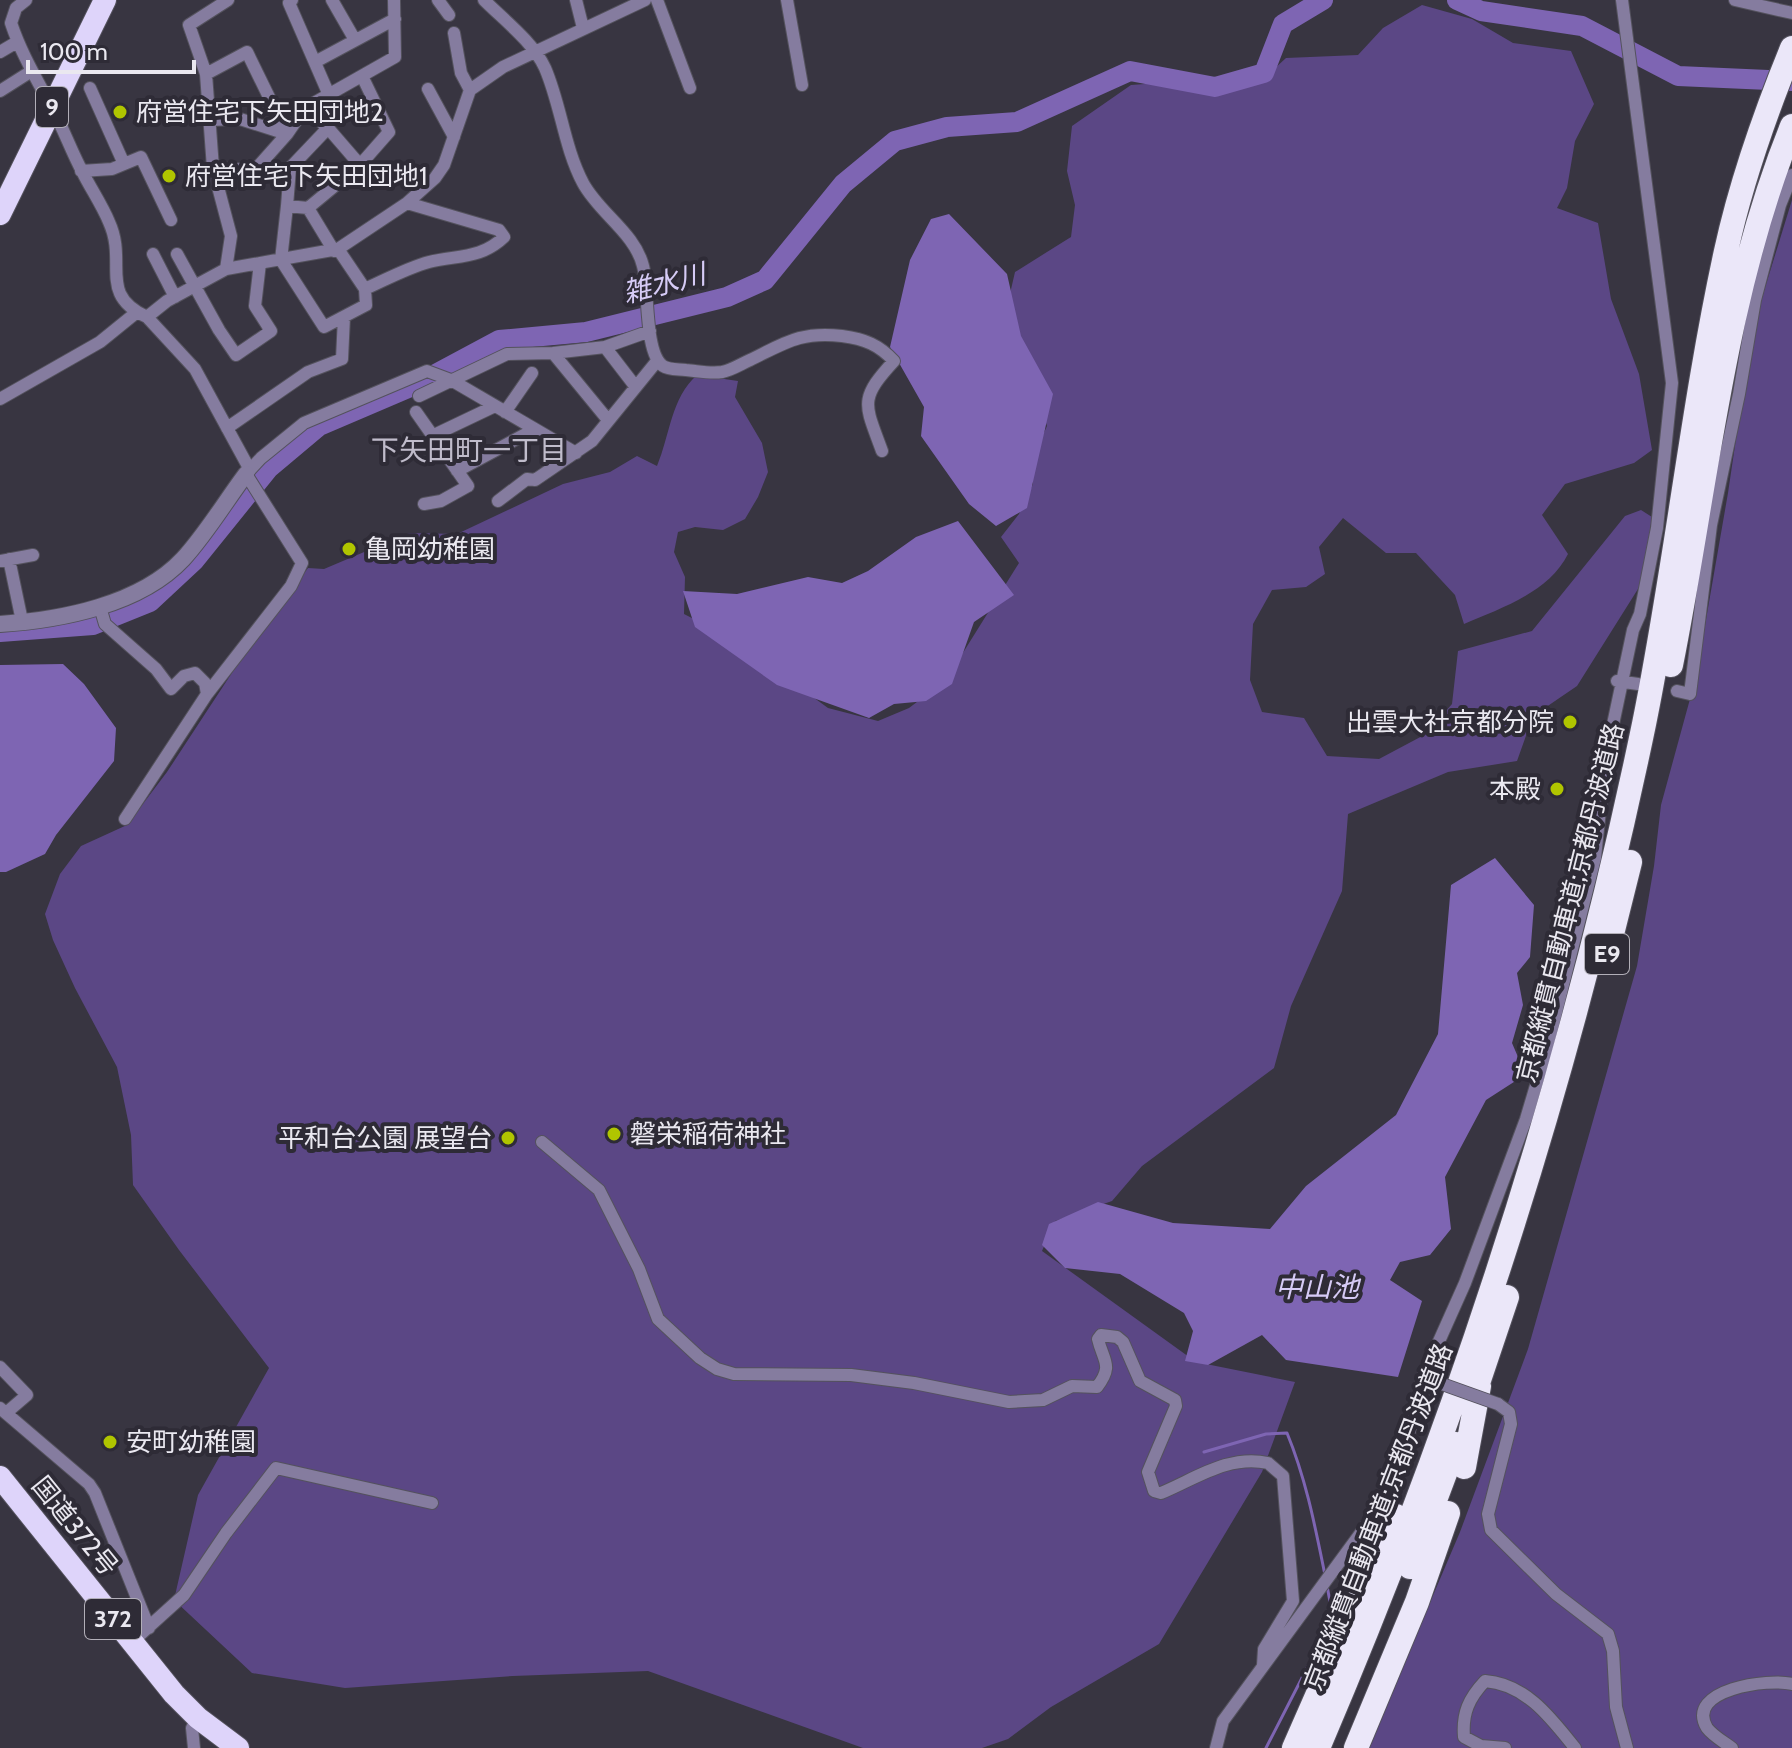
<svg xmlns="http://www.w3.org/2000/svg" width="1792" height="1748" font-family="Cabin,'Noto Sans JP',sans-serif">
<rect width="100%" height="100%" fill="#383541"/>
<path fill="#5b4785" d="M 1422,5 L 1472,19 L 1513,43 L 1571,51 L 1594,104 L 1575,141 L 1567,188 L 1557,208 L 1598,223 L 1611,299 L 1639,374 L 1652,450 L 1634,463 L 1565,484 L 1542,515 L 1568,554 C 1549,592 1502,608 1464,624 L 1455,595 L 1416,553 L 1386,553 L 1343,518 L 1319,547 L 1325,574 L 1306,587 L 1272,590 L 1253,624 L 1250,680 L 1262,712 L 1304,718 L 1327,756 L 1379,759 L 1426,734 L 1452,704 L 1458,651 L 1532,631 L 1625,516 L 1641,510 L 1652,517 L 1643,581 L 1577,686 L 1533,716 L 1517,761 L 1448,772 L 1348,814 L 1342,891 L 1291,1006 L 1274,1068 L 1142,1166 L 1112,1201 L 1055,1221 L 1042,1251 L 1196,1362 L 1295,1382 L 1262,1472 L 1159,1644 L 1051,1707 L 1008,1739 L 982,1748 L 863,1748 L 648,1671 L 513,1676 L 345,1688 L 252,1673 L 174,1600 L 198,1495 L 269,1368 L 179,1250 L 133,1185 L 131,1135 L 117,1067 L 75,988 L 53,940 L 45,914 L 60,874 L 81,846 L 127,825 L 167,772 L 243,656 L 308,568 L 324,569 L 409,533 L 457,534 L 563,484 L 610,472 L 637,456 L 657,466 C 670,435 671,398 697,375 L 738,381 L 735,397 L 762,443 L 768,472 L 758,497 L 745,519 L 723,530 L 695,527 L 678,532 L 674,552 L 685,577 L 684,614 L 733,639 L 828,708 L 878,721 L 909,708 L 946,680 L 1019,563 L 1001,537 L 1019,514 L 1033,484 L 1033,457 L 1047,426 L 1009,298 L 1015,272 L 1071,237 L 1075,205 L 1067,171 L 1072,126 L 1131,85 L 1159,83 L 1205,94 L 1259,83 L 1286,58 L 1358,55 L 1383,28 Z
M 1792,200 L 1792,1748 L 1368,1748 L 1460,1532 L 1528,1349 L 1637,966 L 1654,866 L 1661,805 L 1696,677 L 1728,493 L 1752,330 Z"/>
<path fill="#7e65b3" d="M 949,214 L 1007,274 L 1021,336 L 1053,394 L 1027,508 L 996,526 L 969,504 L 921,436 L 924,407 L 890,347 L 910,260 L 931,219 Z
M 958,521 L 1014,595 L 974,622 L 952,684 L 926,701 L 894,704 L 869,718 L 777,685 L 695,627 L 683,591 L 737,594 L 808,577 L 842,583 L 868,571 L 916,537 Z
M 63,664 L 84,684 L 116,728 L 114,761 L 56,835 L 45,854 L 6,872 L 0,872 L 0,665 Z
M 1495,858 L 1534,905 L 1530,957 L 1517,973 L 1523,1005 L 1512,1043 L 1521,1064 L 1517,1080 L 1486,1100 L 1445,1177 L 1451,1229 L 1430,1255 L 1400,1262 L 1390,1280 L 1422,1301 L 1398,1377 L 1286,1360 L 1262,1335 L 1208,1365 L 1185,1361 L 1193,1331 L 1184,1313 L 1120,1274 L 1065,1268 L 1042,1245 L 1049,1224 L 1098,1202 L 1173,1223 L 1270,1229 L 1306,1186 L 1396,1115 L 1438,1034 L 1451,885 Z"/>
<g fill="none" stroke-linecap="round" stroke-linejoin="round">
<path stroke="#7e65b3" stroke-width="3" d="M 1204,1452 L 1266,1434 L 1287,1433 C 1306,1479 1315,1526 1325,1575
M 1266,1748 L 1325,1633 L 1332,1612 L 1327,1586"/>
<path stroke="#7e65b3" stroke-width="20" d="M 1457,0 L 1481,11 L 1582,26 L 1678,76 L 1792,81
M 0,632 L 93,625 L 150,602 L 194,561 L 269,468 L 319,426 L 415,385 L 499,340 L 586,332 L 727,297 L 765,280 L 843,184 L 895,141 L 947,127 L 1017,122 L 1130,71 L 1215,87 L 1264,73 L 1283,24 L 1323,0"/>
<defs>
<path id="minor" d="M 26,0 L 16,8 L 11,23 C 21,53 36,78 51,106 C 63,127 71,151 83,173 C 91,189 102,205 109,222 C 128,263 97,294 147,317 L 195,369 L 250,470
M 292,0 L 289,3 L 329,95
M 332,0 L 355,40
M 438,0 L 449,15
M 484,0 C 504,20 533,42 545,68 C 561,105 564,147 583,183 C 599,213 635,233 643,266 C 649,287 644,353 663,366 C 669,370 678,369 686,370 C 698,371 710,374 722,372 C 732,370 741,364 750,360 C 785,343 801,331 842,336 C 865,339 879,345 894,361 C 858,400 865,404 882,451
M 576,0 L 583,28
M 657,0 L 690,88
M 787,0 L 802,85
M 1735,0 L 1792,13
M 454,33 L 461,73 L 470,90
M 0,52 L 17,42
M 315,62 L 395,19
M 206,74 L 247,52 L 287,134 L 255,170 L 213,168
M 362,76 L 389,132 L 360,165 L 308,208 L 287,206 L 281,260 L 324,327 L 366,305 L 365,289 C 385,280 407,268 429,262 C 458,255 481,259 504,237 L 499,230 L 407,203
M 90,88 L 124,164
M 428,89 L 454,137
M 0,91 L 30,72
M 305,108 L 328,128 L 360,165
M 209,120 L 240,119 L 287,134 L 305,108 L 395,57 L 394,0
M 81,171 L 112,169 L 141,157 L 171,220
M 287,206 L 290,168 L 328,128
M 308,208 L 334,251
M 338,249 L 365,289
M 153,254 L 175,297
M 177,254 L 219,330 L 236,355 L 271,331 L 255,306 L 260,263
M 226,269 L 231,236 L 213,168 L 206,74 L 189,25 L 228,0
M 147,317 L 167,301 L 226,269 L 338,249 L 407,203 L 435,178 L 444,165 L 470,90 L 503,67 L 645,0
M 605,347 L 635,386
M 553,353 L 608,420
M 419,396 L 507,354 L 553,353 L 605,347 L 650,331
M 0,399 L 100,342 L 137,312
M 416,412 L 468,486 L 441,501 L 424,504
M 505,412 L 532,373
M 227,428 L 308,372 L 342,359 L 344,317
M 432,436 L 495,406
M 457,471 L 535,429
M 498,501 L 527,479 L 535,480 L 592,441 L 657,361
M 9,559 L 22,621
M 0,561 L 33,555
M 100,607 L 105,624 L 156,669 L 171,689 L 184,676 L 195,673 L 205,683 L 207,694
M 1617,681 L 1638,684
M 1677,691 L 1690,694 L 1711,525 L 1739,394 L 1755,300 L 1780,205 L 1792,175
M 125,819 L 207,694 L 291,586 L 302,563 L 246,474 L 261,458 L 304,423 L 427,371 L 451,380 L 576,453
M 542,1142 L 599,1190 L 639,1269 L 658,1319 L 700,1358 L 717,1369 L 734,1374 L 851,1375 L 914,1383 L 1009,1402 L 1043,1400 L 1072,1386 L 1097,1387 C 1114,1365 1103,1361 1098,1339 L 1101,1335 L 1117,1337 L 1123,1342 L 1140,1381 L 1175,1400 L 1176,1406 L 1148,1472 L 1154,1491 L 1161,1493 C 1195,1479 1229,1454 1268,1463 L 1283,1476 L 1293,1601 L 1264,1649 L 1263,1665
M 0,1367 L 27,1395 L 6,1413
M 1498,1404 L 1509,1412 L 1511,1424 L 1488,1514 L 1491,1530 L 1556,1594 L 1608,1634 L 1613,1651 L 1616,1707 L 1627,1748
M 0,1408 L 89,1484 L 95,1493 L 149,1628
M 132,1642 L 184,1595 L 226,1533 L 276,1468 L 432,1503
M 194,1748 L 192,1728 L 198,1718
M 1216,1748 L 1223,1721 L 1374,1515 L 1400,1469 L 1423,1377 L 1465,1283 L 1526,1119 L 1546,1052 L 1595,858 L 1605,762 L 1633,630 L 1640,614 L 1657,528 L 1672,383 L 1622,0
M 1505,1748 L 1481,1746 L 1464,1737 C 1462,1713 1469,1698 1485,1681 C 1526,1684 1551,1718 1575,1748
M 1732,1748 C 1724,1742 1713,1736 1707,1728 C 1684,1689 1770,1678 1792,1684"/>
<path id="tertiary" d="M 0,624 C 61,620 140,605 183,559 C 206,534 225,502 246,474"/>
<path id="trunk" d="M 0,214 L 105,0
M 0,1477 L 174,1694 L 198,1718 L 238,1748"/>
<path id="motorway" d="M 1671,665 C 1707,485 1722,299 1792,126
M 1605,962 L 1630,862
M 1473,1398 L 1507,1297
M 1464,1467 L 1479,1386
M 1410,1567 L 1456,1444
M 1294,1748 L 1396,1516
M 1318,1748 C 1459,1418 1571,1076 1644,724 C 1676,567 1692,407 1726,251 C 1741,182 1765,114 1792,48
M 1356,1748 L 1417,1602 L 1448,1513"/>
</defs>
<use href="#minor" stroke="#54525d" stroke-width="14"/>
<use href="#tertiary" stroke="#54525d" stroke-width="18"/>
<use href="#trunk" stroke="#54525d" stroke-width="24"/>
<use href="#motorway" stroke="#54525d" stroke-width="26"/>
<use href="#minor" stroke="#857c9f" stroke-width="12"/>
<use href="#tertiary" stroke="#857c9f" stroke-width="16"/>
<use href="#trunk" stroke="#ded4fa" stroke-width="22"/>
<use href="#motorway" stroke="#ebe7f9" stroke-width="24"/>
<defs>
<path id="minor-bridge" d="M 1431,1380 L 1498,1404"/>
</defs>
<use href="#minor-bridge" stroke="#54525d" stroke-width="14" stroke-linecap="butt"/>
<use href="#minor-bridge" stroke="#857c9f" stroke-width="12"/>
</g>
<g fill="#b0c500" stroke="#2e2b36" stroke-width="3">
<circle cx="120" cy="112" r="8"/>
<circle cx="169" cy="176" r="8"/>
<circle cx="349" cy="549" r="8"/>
<circle cx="1570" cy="722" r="8"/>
<circle cx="1557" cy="789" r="8"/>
<circle cx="614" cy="1134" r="8"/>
<circle cx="508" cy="1138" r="8"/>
<circle cx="110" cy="1442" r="8"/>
</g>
<g text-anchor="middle" stroke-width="8" stroke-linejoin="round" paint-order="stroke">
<g fill="#2e2b36" stroke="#b2afb8" stroke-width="2">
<rect x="36" y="87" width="32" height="40" rx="6"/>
<rect x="1585" y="934" width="44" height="40" rx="6"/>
<rect x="85" y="1599" width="56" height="40" rx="6"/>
</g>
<g font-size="24" font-weight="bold" fill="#eae8f0">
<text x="52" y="115">9</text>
<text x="1607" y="962">E9</text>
<text x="113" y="1627">372</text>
</g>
<g font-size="26" fill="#eae8f0" stroke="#2e2b36" text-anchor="start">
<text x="136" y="121">府営住宅下矢田団地2</text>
<text x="185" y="185">府営住宅下矢田団地1</text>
<text x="365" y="558">亀岡幼稚園</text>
<text x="1554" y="731" text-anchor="end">出雲大社京都分院</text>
<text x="1541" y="798" text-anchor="end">本殿</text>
<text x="630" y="1143">磐栄稲荷神社</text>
<text x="492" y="1147" text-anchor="end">平和台公園 展望台</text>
<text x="126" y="1451">安町幼稚園</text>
</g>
<g font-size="26" fill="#eae8f0" stroke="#2e2b36">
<text transform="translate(1570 903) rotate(-76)" y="9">京都縦貫自動車道;京都丹波道路</text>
<text transform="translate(1378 1517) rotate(-69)" y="9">京都縦貫自動車道;京都丹波道路</text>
<text transform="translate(75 1526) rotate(51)" y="9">国道372号</text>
</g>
<g font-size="28" font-style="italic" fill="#d6cbf6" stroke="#2e2b36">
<text transform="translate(664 283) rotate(-14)" y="10">雑水川</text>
<text x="1317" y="1297">中山池</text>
</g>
<g font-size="28" fill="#c0bccb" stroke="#2e2b36">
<text x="469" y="460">下矢田町一丁目</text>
</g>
</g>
<path d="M28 60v12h166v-12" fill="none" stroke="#eae8f0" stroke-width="4"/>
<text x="40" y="60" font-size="24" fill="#eae8f0" stroke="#2e2b36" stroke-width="6" paint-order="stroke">100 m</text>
</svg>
